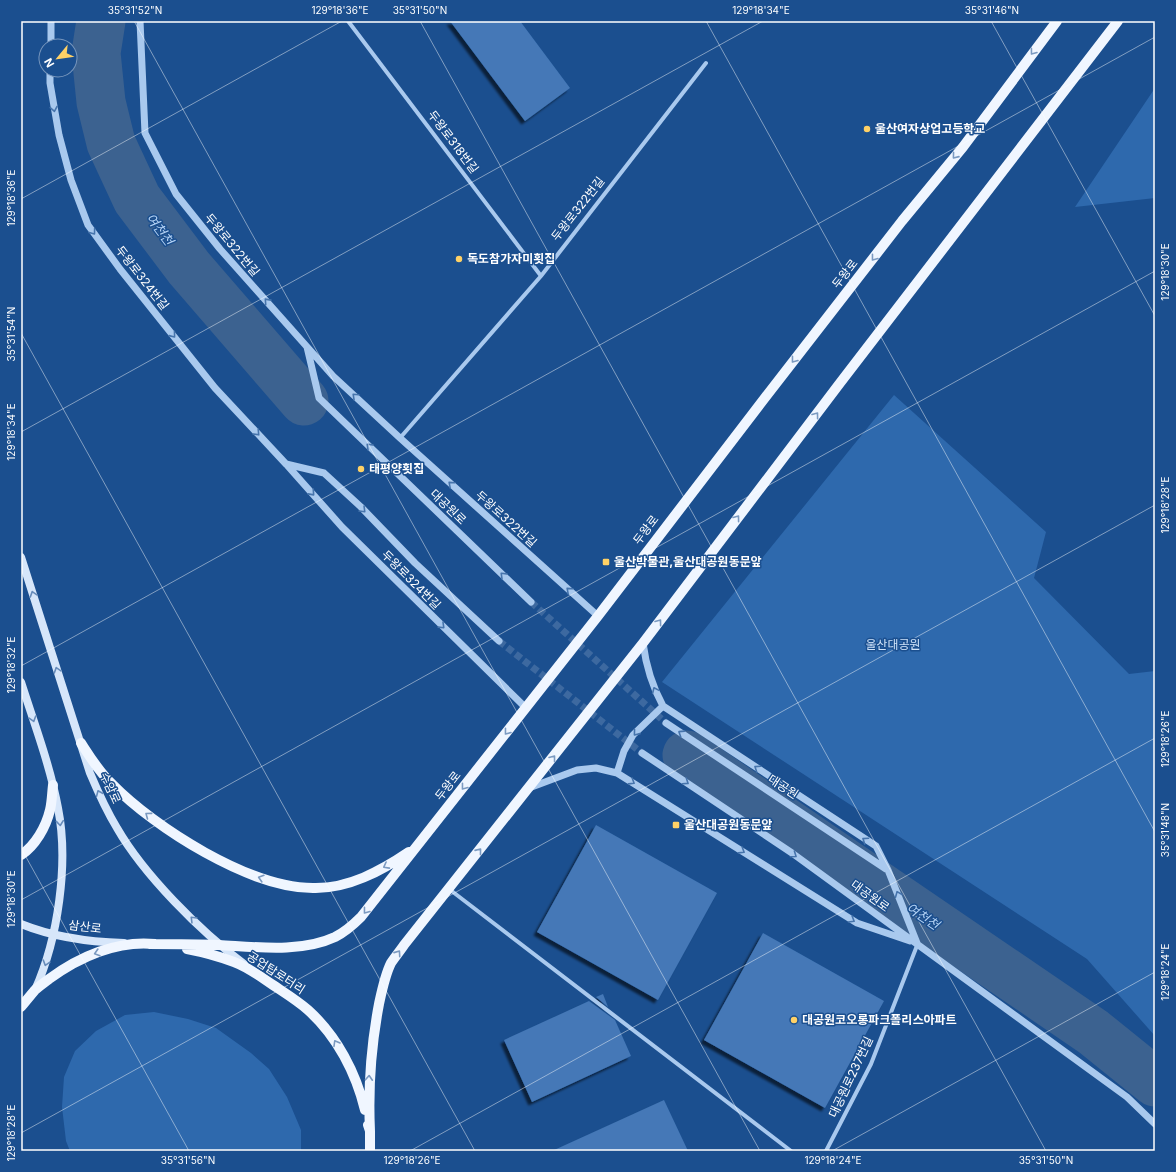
<svg xmlns="http://www.w3.org/2000/svg" width="1176" height="1172" font-family="Inter,'Noto Sans KR',sans-serif">
<defs>
<filter id="shadow"><feDropShadow dx="-3.5" dy="3.5" stdDeviation="1" flood-color="#0009"/></filter>
</defs>
<rect width="100%" height="100%" fill="#1b4f8f"/>
<path fill="#2e69ad" d="M 1155,88 L 1155,198 L 1075,207 Z
M 894,395 L 1046,532 L 1034,578 L 1129,674 L 1155,671 L 1155,1036 L 1087,959 L 662,682 Z
M 154,1012 L 188,1019 L 216,1028 L 251,1053 L 269,1069 L 287,1097 L 301,1130 L 301,1151 L 70,1151 L 66,1141 L 62,1107 L 64,1077 L 75,1051 L 96,1031 L 125,1015 Z"/>
<g fill="none" stroke-linecap="round" stroke-linejoin="round">
<path stroke="#3c6290" stroke-width="49" d="M 101,21 L 96,53 L 101,102 L 111,143 L 137,199 L 189,268 L 304,401
M 687,755 L 1093,1032 L 1155,1082"/>
</g>
<path fill="#4478b7" filter="url(#shadow)" d="M 450,21 L 520,21 L 570,88 L 525,121 Z
M 596,825 L 717,893 L 658,1000 L 537,932 Z
M 763,933 L 884,1001 L 825,1108 L 704,1040 Z
M 603,994 L 608,1007 L 596,997 Z
M 589,1001 L 615,1020 L 631,1056 L 532,1102 L 504,1040 Z
M 664,1100 L 688,1151 L 552,1151 Z"/>
<g fill="none" stroke-linecap="round" stroke-linejoin="round">
<path stroke="#3d69a0" stroke-width="7" stroke-dasharray="7 3.5" stroke-linecap="butt" d="M 531,602 L 666,723
M 499,641 L 642,753"/>
<path stroke="#a9c9ee" stroke-width="4" d="M 348,21 L 541,276
M 400,438 L 541,276 L 706,63
M 449,889 L 791,1151
M 826,1151 L 871,1064 L 918,943"/>
<path stroke="#a9c9ee" stroke-width="7" d="M 140,21 L 145,133 L 176,194 L 220,249 L 333,376 L 400,438 L 598,616
M 51,46 L 51,21
M 50,70 L 50,83 L 59,135 L 71,180 L 88,225 L 120,269 L 215,388 L 286,464 L 324,473 L 361,507 L 415,563 L 499,641
M 307,347 L 319,398 L 531,602
M 286,464 L 342,527 L 526,708
M 643,643 C 646,666 652,686 663,706 L 876,846 L 888,870 L 917,943
M 666,723 L 886,869
M 642,753 L 792,853 L 1127,1097 L 1155,1124
M 617,773 L 624,751 L 633,735 L 663,706
M 529,788 L 577,770 L 596,768 L 617,773 L 857,923 L 910,941"/>
<path stroke="#d6e6fa" stroke-width="8" d="M 21,557 L 90,773 C 98,792 106,810 117,828 C 144,875 200,931 244,964
M 21,682 C 34,723 50,765 58,808 C 69,863 58,939 35,990
M 21,924 C 53,937 89,942 124,943"/>
<path stroke="#f0f6ff" stroke-width="10" d="M 81,743 C 90,757 99,772 112,784 C 155,828 250,888 313,888 C 348,889 381,871 409,852
M 21,855 C 35,846 46,827 50,810 C 52,802 52,793 53,785
M 149,944 C 172,944 196,944 219,945 C 256,947 301,953 335,937 C 345,932 353,925 361,917 L 598,616 L 764,399 L 902,221 L 963,147 L 1057,21
M 187,949 C 203,952 218,956 234,962 C 248,967 261,977 273,985 C 285,993 298,1001 308,1010 C 337,1036 356,1073 365,1110
M 21,1007 C 25,1002 30,996 35,990 C 39,986 44,983 49,979 C 79,957 117,940 155,944
M 368,1125 L 370,1131 L 370,1151
M 370,1131 C 368,1088 371,1046 379,1004 C 382,990 385,975 391,963 C 395,957 400,951 404,945 L 643,643 L 840,383 L 1118,21"/>
</g>
<defs><path id="oneway-chevron" d="M-2-3.5L2.5 0L-2 3.5" fill="none" stroke-width="1.6" stroke-linecap="round" stroke-linejoin="round"/></defs>
<g stroke="#7b9ac1">
<use href="#oneway-chevron" transform="translate(1033 52) rotate(127)"/>
<use href="#oneway-chevron" transform="translate(955 156) rotate(129)"/>
<use href="#oneway-chevron" transform="translate(874 258) rotate(128)"/>
<use href="#oneway-chevron" transform="translate(794 360) rotate(128)"/>
<use href="#oneway-chevron" transform="translate(816 415) rotate(-53)"/>
<use href="#oneway-chevron" transform="translate(737 518) rotate(-53)"/>
<use href="#oneway-chevron" transform="translate(659 622) rotate(-53)"/>
<use href="#oneway-chevron" transform="translate(507 732) rotate(128)"/>
<use href="#oneway-chevron" transform="translate(553 758) rotate(-52)"/>
<use href="#oneway-chevron" transform="translate(464 787) rotate(128)"/>
<use href="#oneway-chevron" transform="translate(148 815) rotate(-143)"/>
<use href="#oneway-chevron" transform="translate(479 851) rotate(-51)"/>
<use href="#oneway-chevron" transform="translate(386 866) rotate(152)"/>
<use href="#oneway-chevron" transform="translate(261 878) rotate(-163)"/>
<use href="#oneway-chevron" transform="translate(366 911) rotate(128)"/>
<use href="#oneway-chevron" transform="translate(97 953) rotate(163)"/>
<use href="#oneway-chevron" transform="translate(398 953) rotate(-55)"/>
<use href="#oneway-chevron" transform="translate(336 1043) rotate(-120)"/>
<use href="#oneway-chevron" transform="translate(369 1078) rotate(-87)"/>
</g>
<g stroke="#4674ac">
<use href="#oneway-chevron" transform="translate(54 109) rotate(80)"/>
<use href="#oneway-chevron" transform="translate(93 232) rotate(54)"/>
<use href="#oneway-chevron" transform="translate(267 301) rotate(-132)"/>
<use href="#oneway-chevron" transform="translate(173 335) rotate(51)"/>
<use href="#oneway-chevron" transform="translate(355 396) rotate(-137)"/>
<use href="#oneway-chevron" transform="translate(257 433) rotate(47)"/>
<use href="#oneway-chevron" transform="translate(369 446) rotate(-136)"/>
<use href="#oneway-chevron" transform="translate(451 484) rotate(-138)"/>
<use href="#oneway-chevron" transform="translate(312 493) rotate(48)"/>
<use href="#oneway-chevron" transform="translate(363 510) rotate(45)"/>
<use href="#oneway-chevron" transform="translate(503 575) rotate(-136)"/>
<use href="#oneway-chevron" transform="translate(569 590) rotate(-138)"/>
<use href="#oneway-chevron" transform="translate(442 626) rotate(44)"/>
<use href="#oneway-chevron" transform="translate(655 690) rotate(-114)"/>
<use href="#oneway-chevron" transform="translate(636 733) rotate(129)"/>
<use href="#oneway-chevron" transform="translate(681 733) rotate(-147)"/>
<use href="#oneway-chevron" transform="translate(757 768) rotate(-146)"/>
<use href="#oneway-chevron" transform="translate(632 782) rotate(32)"/>
<use href="#oneway-chevron" transform="translate(686 782) rotate(34)"/>
<use href="#oneway-chevron" transform="translate(865 840) rotate(-146)"/>
<use href="#oneway-chevron" transform="translate(742 851) rotate(32)"/>
<use href="#oneway-chevron" transform="translate(794 855) rotate(35)"/>
<use href="#oneway-chevron" transform="translate(898 894) rotate(-112)"/>
<use href="#oneway-chevron" transform="translate(852 920) rotate(31)"/>
</g>
<g stroke="#668bba">
<use href="#oneway-chevron" transform="translate(33 594) rotate(-108)"/>
<use href="#oneway-chevron" transform="translate(57 670) rotate(-108)"/>
<use href="#oneway-chevron" transform="translate(33 719) rotate(73)"/>
<use href="#oneway-chevron" transform="translate(99 793) rotate(-113)"/>
<use href="#oneway-chevron" transform="translate(60 823) rotate(84)"/>
<use href="#oneway-chevron" transform="translate(193 919) rotate(-135)"/>
<use href="#oneway-chevron" transform="translate(46 963) rotate(107)"/>
</g>
<path fill="none" stroke="#fff" stroke-width="1" stroke-opacity="0.45" d="M 134,21 L 760,1151M 420,21 L 1046,1151M 706,21 L 1155,832M 991,21 L 1155,316M 21,199 L 342,21M 21,333 L 475,1151M 21,432 L 763,21M 21,666 L 1155,37M 21,848 L 189,1151M 21,900 L 1155,271M 21,1133 L 1155,505M 410,1151 L 1155,738M 832,1151 L 1155,972"/>
<g fill="#ffd166" stroke="#1b4f8f" stroke-width="1.5">
<circle cx="867" cy="129" r="4"/>
<circle cx="459" cy="259" r="4"/>
<circle cx="361" cy="469" r="4"/>
<rect x="602" y="558" width="8" height="8" rx="2"/>
<rect x="672" y="821" width="8" height="8" rx="2"/>
<circle cx="794" cy="1020" r="4"/>
</g>
<g text-anchor="middle" stroke-width="3" stroke-linejoin="round" paint-order="stroke">
<g font-size="12" font-weight="bold" fill="#fff" stroke="#1b4f8f" text-anchor="start">
<text x="875" y="133">울산여자상업고등학교</text>
<text x="467" y="263">독도참가자미횟집</text>
<text x="369" y="473">태평양횟집</text>
<text x="614" y="566">울산박물관,울산대공원동문앞</text>
<text x="684" y="829">울산대공원동문앞</text>
<text x="802" y="1024">대공원코오롱파크폴리스아파트</text>
</g>
<g font-size="12" fill="#fff" stroke="#1b4f8f">
<text transform="translate(453 142) rotate(53)" y="4">두왕로318번길</text>
<text transform="translate(578 209) rotate(-52)" y="4">두왕로322번길</text>
<text transform="translate(232 245) rotate(50)" y="4">두왕로322번길</text>
<text transform="translate(845 274) rotate(-52)" y="4">두왕로</text>
<text transform="translate(142 278) rotate(52)" y="4">두왕로324번길</text>
<text transform="translate(448 507) rotate(44)" y="4">대공원로</text>
<text transform="translate(506 519) rotate(42)" y="4">두왕로322번길</text>
<text transform="translate(646 530) rotate(-53)" y="4">두왕로</text>
<text transform="translate(411 580) rotate(45)" y="4">두왕로324번길</text>
<text transform="translate(448 786) rotate(-52)" y="4">두왕로</text>
<text transform="translate(783 787) rotate(33)" y="4">대공원</text>
<text transform="translate(110 788) rotate(65)" y="4">수암로</text>
<text transform="translate(870 896) rotate(36)" y="4">대공원로</text>
<text transform="translate(85 927) rotate(7)" y="4">삼산로</text>
<text transform="translate(276 973) rotate(33)" y="4">공업탑로터리</text>
<text transform="translate(851 1077) rotate(-65)" y="4">대공원로237번길</text>
</g>
<g font-size="12" fill="#cfe3fa" stroke="#1b4f8f">
<text x="893" y="649">울산대공원</text>
</g>
<g font-size="13" font-style="italic" fill="#b5d3f5" stroke="#1b4f8f">
<text transform="translate(160 229) rotate(53)" y="5">여천천</text>
<text transform="translate(923 916) rotate(34)" y="5">여천천</text>
</g>
</g>
<rect width="1176" height="1172" fill="none" stroke="#1b4f8f" stroke-width="44"/>
<g transform="translate(58 58) rotate(241)"><circle r="19" fill="#1b4f8f" stroke="#7695bc"/>
<path d="M0-3L7 15L0 10L-7 15Z" fill="#ffd166"/>
<text y="-6" font-size="11" font-weight="bold" text-anchor="middle" fill="#ffffff">N</text>
</g>
<rect x="22" y="22" width="1132" height="1128" fill="none" stroke="#fff" stroke-width="1.5"/>
<g font-size="10" text-anchor="middle" fill="#fff">
<text x="135" y="14">35°31'52"N</text>
<text x="340" y="14">129°18'36"E</text>
<text x="420" y="14">35°31'50"N</text>
<text x="761" y="14">129°18'34"E</text>
<text x="992" y="14">35°31'46"N</text>
<text transform="translate(11 198) rotate(-90)" y="4">129°18'36"E</text>
<text transform="translate(1165 272) rotate(-90)" y="4">129°18'30"E</text>
<text transform="translate(11 334) rotate(-90)" y="4">35°31'54"N</text>
<text transform="translate(11 432) rotate(-90)" y="4">129°18'34"E</text>
<text transform="translate(1165 505) rotate(-90)" y="4">129°18'28"E</text>
<text transform="translate(11 665) rotate(-90)" y="4">129°18'32"E</text>
<text transform="translate(1165 739) rotate(-90)" y="4">129°18'26"E</text>
<text transform="translate(1165 830) rotate(-90)" y="4">35°31'48"N</text>
<text transform="translate(11 899) rotate(-90)" y="4">129°18'30"E</text>
<text transform="translate(1165 972) rotate(-90)" y="4">129°18'24"E</text>
<text transform="translate(11 1133) rotate(-90)" y="4">129°18'28"E</text>
<text x="188" y="1164">35°31'56"N</text>
<text x="412" y="1164">129°18'26"E</text>
<text x="833" y="1164">129°18'24"E</text>
<text x="1046" y="1164">35°31'50"N</text>
</g>
</svg>
